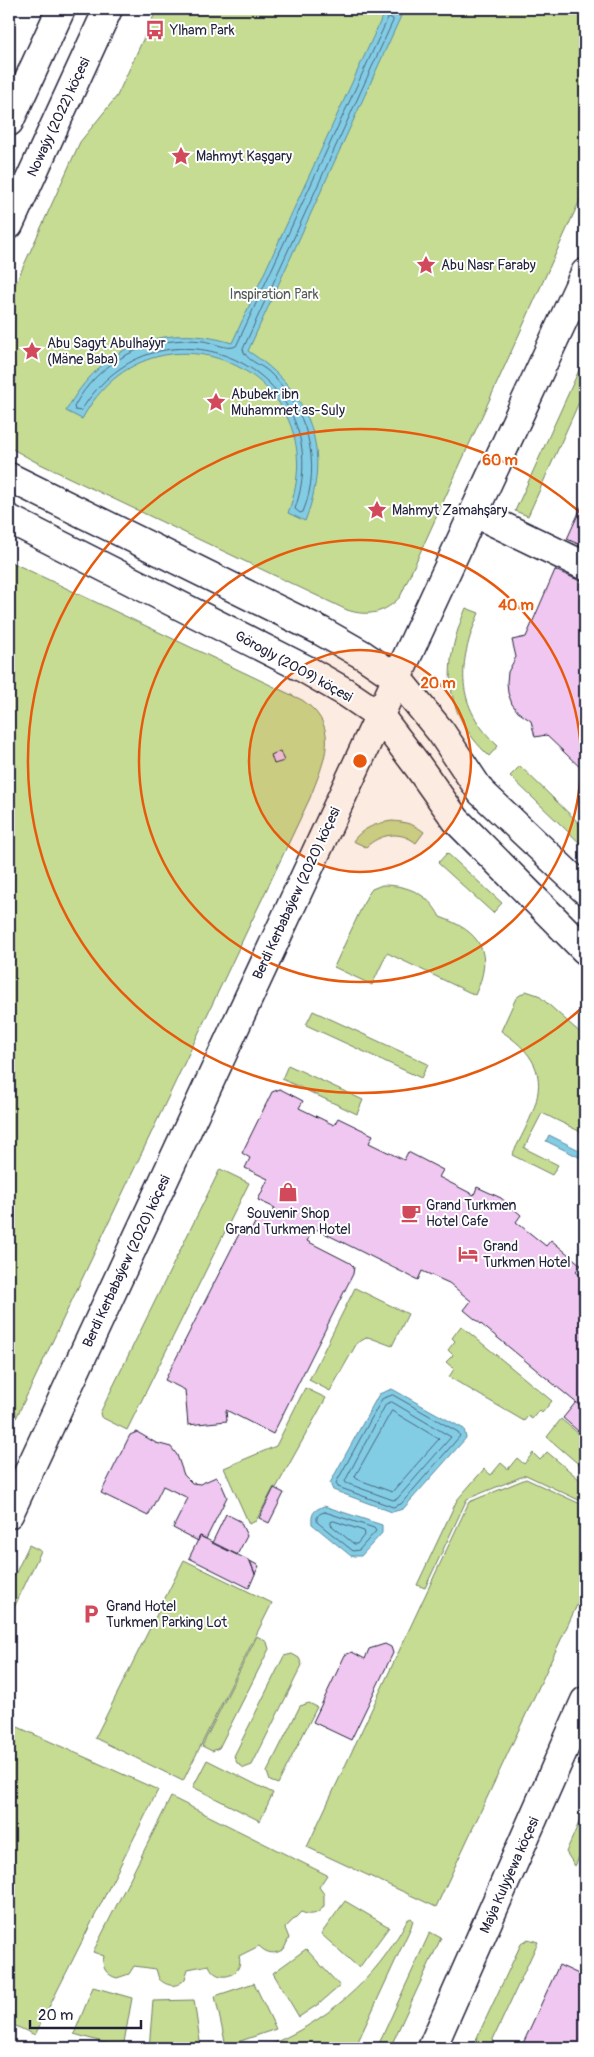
<svg xmlns="http://www.w3.org/2000/svg" width="594" height="2057" font-family="Pangolin,sans-serif">
<rect width="100%" height="100%" fill="#fff"/>
<filter id="ink" filterUnits="userSpaceOnUse"><feTurbulence type="fractalNoise" baseFrequency=".02" numOctaves="2"/><feDisplacementMap in="SourceGraphic" scale="10" xChannelSelector="R" yChannelSelector="G"/><feConvolveMatrix kernelMatrix="1 2 1 2 8 2 1 2 1" color-interpolation-filters="sRGB"/></filter>
<g filter="url(#ink)">
<path fill="#c5dc92" stroke="#747f66" d="M 157,9 L 585,9 L 585,189 L 400,597 C 385,613 368,617 347,610 L 34,461 L 9,447 L 9,298 L 80,142 L 117,96 Z
M 580,368 L 585,371 L 585,389 L 528,516 L 515,511 Z
M 9,561 L 302,700 C 342,727 324,761 310,798 L 9,1433 Z
M 466,608 L 479,613 C 457,664 455,706 498,746 L 489,756 C 442,711 442,665 466,608 Z
M 520,766 L 585,829 L 585,848 L 510,776 Z
M 392,821 C 405,822 414,824 424,832 L 416,843 C 400,830 380,834 366,847 L 353,841 C 362,828 377,823 392,821 Z
M 447,853 L 502,903 L 493,913 L 438,863 Z
M 382,885 C 407,885 428,893 440,917 C 480,931 495,953 475,995 L 387,953 L 372,985 L 334,967 L 367,896 L 372,889 Z
M 526,991 L 538,995 L 585,1037 L 585,1134 L 542,1113 L 524,1148 L 558,1165 L 552,1175 L 512,1155 C 538,1104 560,1069 501,1031 L 516,998 Z
M 313,1011 L 428,1064 L 421,1078 L 306,1025 Z
M 288,1065 L 363,1100 L 357,1114 L 282,1079 Z
M 220,1169 L 249,1183 L 127,1430 L 101,1417 L 100,1413 Z
M 355,1288 L 408,1314 L 392,1346 L 368,1337 L 357,1343 L 330,1391 L 309,1380 Z
M 461,1326 L 552,1401 L 542,1413 L 539,1410 L 532,1419 L 528,1416 L 524,1421 L 449,1377 L 454,1369 L 446,1362 L 453,1355 L 448,1350 L 455,1341 L 452,1338 Z
M 305,1388 L 326,1398 L 276,1488 L 274,1487 L 256,1521 L 249,1524 L 224,1468 L 276,1446 Z
M 561,1419 L 585,1439 L 585,1466 L 576,1462 L 547,1437 Z
M 547,1452 L 585,1484 L 585,1503 L 526,1475 L 467,1499 L 425,1588 L 417,1585 L 457,1500 L 484,1469 L 491,1475 L 501,1463 L 508,1469 L 517,1458 L 524,1464 L 533,1453 L 540,1460 Z
M 526,1479 L 585,1506 L 585,1588 L 436,1907 L 307,1847 L 469,1502 Z
M 29,1545 L 41,1551 L 9,1618 L 9,1587 Z
M 184,1560 L 272,1603 L 183,1781 L 95,1738 Z
M 257,1636 L 267,1642 L 269,1649 L 219,1748 L 212,1751 L 202,1746 Z
M 292,1654 L 299,1658 L 302,1665 L 252,1765 L 244,1768 L 237,1763 L 234,1756 L 284,1656 Z
M 309,1703 L 317,1707 L 278,1784 L 270,1781 L 267,1772 L 300,1706 Z
M 9,1723 L 158,1790 L 35,2035 L 9,2023 Z
M 207,1760 L 273,1793 L 260,1821 L 193,1787 Z
M 171,1797 L 327,1875 L 319,1887 L 324,1894 L 324,1906 C 318,1915 310,1916 301,1912 L 285,1928 L 289,1938 L 284,1949 C 275,1955 267,1954 259,1946 L 239,1956 C 245,1976 216,1985 209,1965 L 188,1969 L 185,1979 C 177,1988 168,1987 159,1979 L 156,1969 L 134,1966 L 129,1974 L 117,1978 C 106,1975 101,1967 104,1956 L 93,1952 Z
M 585,1809 L 585,1844 L 575,1866 L 566,1852 Z
M 345,1901 L 389,1927 L 359,1968 L 321,1934 Z
M 411,1918 L 413,1920 L 411,1927 L 355,2048 L 262,2048 C 324,2024 377,1980 407,1920 Z
M 430,1932 L 441,1938 L 390,2048 L 377,2048 Z
M 528,1939 L 538,1942 L 489,2048 L 476,2048 L 473,2046 L 521,1944 Z
M 306,1949 L 340,1986 L 320,2003 L 299,2017 L 273,1973 Z
M 254,1983 L 276,2029 L 226,2046 L 215,1996 Z
M 93,1987 L 132,1998 L 123,2048 L 74,2034 Z
M 194,2000 L 201,2048 L 149,2048 L 153,2001 Z"/>
<path fill="#83cde4" stroke="#5c89a0" d="M 386,9 L 401,16 L 248,351 C 310,391 333,450 305,521 L 288,513 C 342,372 153,287 82,419 L 66,411 C 101,346 162,322 232,343 Z
M 549,1135 L 585,1153 L 585,1160 L 546,1141 Z
M 392,1389 L 464,1429 L 466,1438 L 403,1509 L 392,1512 L 333,1490 L 330,1483 L 379,1394 Z
M 324,1506 L 382,1525 L 382,1533 L 361,1556 L 351,1556 L 312,1524 C 311,1513 314,1510 324,1506 Z"/>
<g fill="none" stroke-linecap="round" stroke-linejoin="round">
<path stroke="#49667f" stroke-width="1" d="M 389,17 L 393,19 L 393,21 L 243,349 C 244,359 261,365 268,371 C 307,407 323,463 303,512 L 300,513 L 295,509 C 343,369 158,283 81,411 L 75,410 L 74,407 C 98,360 151,335 203,341 C 212,342 228,351 236,346 Z
M 393,1395 L 458,1432 L 460,1436 L 401,1504 L 393,1507 L 338,1487 L 336,1483 L 382,1399 Z
M 392,1402 L 451,1437 L 397,1499 L 393,1500 L 346,1483 L 345,1481 L 386,1404 Z
M 392,1411 L 439,1439 L 392,1492 L 357,1479 L 355,1477 Z
M 325,1512 L 374,1528 L 376,1531 L 359,1550 L 353,1551 L 317,1522 C 316,1516 319,1513 325,1512 Z
M 334,1521 L 364,1531 L 365,1534 L 357,1544 L 354,1544 L 331,1525 L 331,1522 Z"/>
</g>
<path fill="#f0c7f0" stroke="#22223b" d="M 585,499 L 585,547 L 567,539 Z
M 555,570 L 585,583 L 585,772 L 546,735 L 535,737 L 531,721 L 518,712 L 512,704 L 508,693 L 507,682 L 508,672 L 516,657 L 512,640 L 526,637 Z
M 280,751 L 284,761 L 274,764 L 271,755 Z
M 280,1089 L 303,1101 L 299,1108 L 334,1125 L 338,1118 L 373,1135 L 369,1143 L 404,1160 L 408,1152 L 443,1170 L 439,1177 L 474,1195 L 477,1187 L 501,1198 L 521,1215 L 516,1222 L 546,1246 L 551,1240 L 581,1265 L 576,1271 L 585,1279 L 585,1410 L 464,1310 L 471,1301 L 449,1283 L 422,1271 L 418,1280 L 314,1228 L 307,1241 L 350,1263 L 354,1267 L 353,1274 L 273,1434 L 226,1410 L 227,1421 L 188,1425 L 185,1390 L 165,1380 L 240,1232 L 248,1236 L 258,1217 L 268,1221 L 275,1208 L 258,1200 L 268,1179 L 245,1168 L 250,1158 L 242,1153 L 272,1092 Z
M 576,1402 L 585,1410 L 585,1437 L 563,1418 Z
M 137,1432 L 156,1443 L 171,1447 L 177,1455 L 184,1475 L 192,1483 L 200,1484 L 216,1477 L 220,1481 L 227,1497 L 206,1539 L 200,1536 L 198,1541 L 173,1528 L 188,1498 L 163,1486 L 148,1516 L 101,1493 L 130,1435 Z
M 274,1488 L 284,1493 L 269,1523 L 259,1518 Z
M 226,1514 L 240,1521 L 247,1536 L 237,1555 L 212,1543 Z
M 200,1536 L 250,1561 L 255,1574 L 249,1588 L 189,1558 Z
M 250,1561 L 259,1566 L 255,1574 Z
M 385,1644 L 391,1647 L 393,1653 L 351,1740 L 313,1722 L 345,1655 L 352,1652 L 365,1659 L 369,1649 Z
M 559,1965 L 585,1977 L 585,2048 L 521,2048 Z"/>
<g fill="none" stroke-linecap="round" stroke-linejoin="round">
<defs>
<path id="minor" d="M 9,477 L 321,631 L 363,655 L 397,678 L 441,732 L 481,792 L 585,890
M 475,513 L 585,566
M 9,519 L 305,669 L 345,692 L 379,715 L 417,765 L 456,820 L 585,950
M 9,1514 L 585,273
M 432,2048 L 585,1701"/>
<path id="major" d="M 9,122 L 61,9
M 9,225 L 108,9"/>
</defs>
<use href="#minor" stroke="#22223b" stroke-width="31"/>
<use href="#major" stroke="#22223b" stroke-width="31"/>
<use href="#minor" stroke="#fff" stroke-width="28"/>
<use href="#major" stroke="#fff" stroke-width="28"/>
</g>
</g>
<circle cx="360" cy="761" r="111" fill="#e8590c" fill-opacity=".12"/>
<g fill="none" stroke="#e8590c" stroke-width="2.5">
<circle cx="360" cy="761" r="111"/>
<circle cx="360" cy="761" r="221"/>
<path d="M584 1006A332 332 0 1 1 584 516"/>
</g>
<defs>
<symbol id="bus-bare" viewBox="-9 -9 18 18"><path d="M-5-6H5V4H4V6H2V4H-2V6H-4V4H-5ZM-3.5-4V0h7V-4ZM-3.5 1.2v1.5H-2V1.2ZM2 1.2v1.5H3.5V1.2Z" fill="#d1495b" stroke="#fff" stroke-width="2.5" paint-order="stroke"/></symbol>
<symbol id="sight-bare" viewBox="-9 -9 18 18"><path d="M0-6L1.8-2.2L6-1.7L2.9 1.2L3.7 5.4L0 3.3L-3.7 5.4L-2.9 1.2L-6-1.7L-1.8-2.2Z" fill="#d1495b" stroke="#fff" stroke-width="2.5" paint-order="stroke"/></symbol>
<symbol id="shop-bare" viewBox="-9 -9 18 18"><path d="M-5-2.5h2.3a2.7 3.5 0 0 1 5.4 0H5L5.5 6h-11ZM-1.5-2.5h3a1.5 2.3 0 0 0-3 0Z" fill="#d1495b" stroke="#fff" stroke-width="2.5" paint-order="stroke"/></symbol>
<symbol id="cafe-bare" viewBox="-9 -9 18 18"><path d="M-5.5-4.5H6V0H3Q3 3.5 0 3.5H-2.5Q-5.5 3.5-5.5 0ZM3-3.2v2h1.7v-2ZM-6 4.5H4V6H-6Z" fill="#d1495b" stroke="#fff" stroke-width="2.5" paint-order="stroke"/></symbol>
<symbol id="hotel-bare" viewBox="-9 -9 18 18"><path d="M-6-4.5h1.5V1H6V5H4.5V3h-9V5H-6ZM-4 0a1.8 1.8 0 1 1 3.6 0ZM.5 0V-2.5h3Q6-2.5 6 0Z" fill="#d1495b" stroke="#fff" stroke-width="2.5" paint-order="stroke"/></symbol>
<symbol id="parking-bare" viewBox="-9 -9 18 18"><path d="M-3.5-5.5H1a3.5 3.5 0 0 1 0 7H-1V5.5H-3.5ZM-1-3.4V-.6H.8a1.4 1.4 0 0 0 0-2.8Z" fill="#d1495b" stroke="#fff" stroke-width="2.5" paint-order="stroke"/></symbol>
</defs>
<g fill-rule="evenodd">
<use href="#bus-bare" x="141" y="16" width="28" height="28"/>
<use href="#sight-bare" x="167" y="142" width="28" height="28"/>
<use href="#sight-bare" x="412" y="251" width="28" height="28"/>
<use href="#sight-bare" x="18" y="337" width="28" height="28"/>
<use href="#sight-bare" x="202" y="388" width="28" height="28"/>
<use href="#sight-bare" x="363" y="496" width="28" height="28"/>
<use href="#shop-bare" x="274" y="1178" width="28" height="28"/>
<use href="#cafe-bare" x="397" y="1199" width="28" height="28"/>
<use href="#hotel-bare" x="454" y="1240" width="28" height="28"/>
<use href="#parking-bare" x="77" y="1600" width="28" height="28"/>
</g>
<g text-anchor="middle" stroke-width="4" stroke-linejoin="round" paint-order="stroke">
<g font-size="14" fill="#22223b" stroke="#fff" text-anchor="start">
<text x="170" y="35">Ylham Park</text>
<text x="196" y="161">Mahmyt Kaşgary</text>
<text x="441" y="270">Abu Nasr Faraby</text>
<text x="47" y="348">Abu Sagyt Abulhaýyr<tspan x="47" dy="16">(Mäne Baba)</tspan></text>
<text x="231" y="399">Abubekr ibn<tspan x="231" dy="16">Muhammet as-Suly</tspan></text>
<text x="392" y="515">Mahmyt Zamahşary</text>
<text x="426" y="1210">Grand Turkmen<tspan x="426" dy="16">Hotel Cafe</tspan></text>
<text x="288" y="1218" text-anchor="middle">Souvenir Shop<tspan x="288" dy="16">Grand Turkmen Hotel</tspan></text>
<text x="483" y="1251">Grand<tspan x="483" dy="16">Turkmen Hotel</tspan></text>
<text x="106" y="1611">Grand Hotel<tspan x="106" dy="16">Turkmen Parking Lot</tspan></text>
</g>
<g font-size="14" fill="#22223b" stroke="#fff">
<text transform="translate(58 117) rotate(-65)" y="5">Nowaýy (2022) köçesi</text>
<text transform="translate(294 666) rotate(29)" y="5">Görogly (2009) köçesi</text>
<text transform="translate(296 893) rotate(-65)" y="5">Berdi Kerbabaýew (2020) köçesi</text>
<text transform="translate(126 1261) rotate(-65)" y="5">Berdi Kerbabaýew (2020) köçesi</text>
<text transform="translate(509 1875) rotate(-66)" y="5">Maýa Kulyýewa köçesi</text>
</g>
<g font-size="14" fill="#535a55" stroke="#fff">
<text x="274" y="299">Inspiration Park</text>
</g>
</g>
<circle cx="360" cy="761" r="8" fill="#e8590c" stroke="#fff" stroke-width="2.5"/>
<g font-size="15" text-anchor="middle" font-weight="bold" fill="#e8590c" stroke="#fff" stroke-width="4" stroke-linejoin="round" paint-order="stroke">
<text x="500" y="465">60 m</text>
<text x="516" y="610">40 m</text>
<text x="438" y="688">20 m</text>
</g>
<rect width="594" height="2057" fill="none" stroke="#fff" stroke-width="30"/>
<rect x="15" y="15" width="564" height="2027" fill="none" stroke="#22223b" stroke-width="2" filter="url(#ink)"/>
<path d="M30 2020v8h111v-8" fill="none" stroke="#22223b" stroke-width="2.5"/>
<text x="38" y="2020" font-size="15" fill="#22223b" stroke="#ffffff" stroke-width="4" paint-order="stroke">20 m</text>
</svg>
